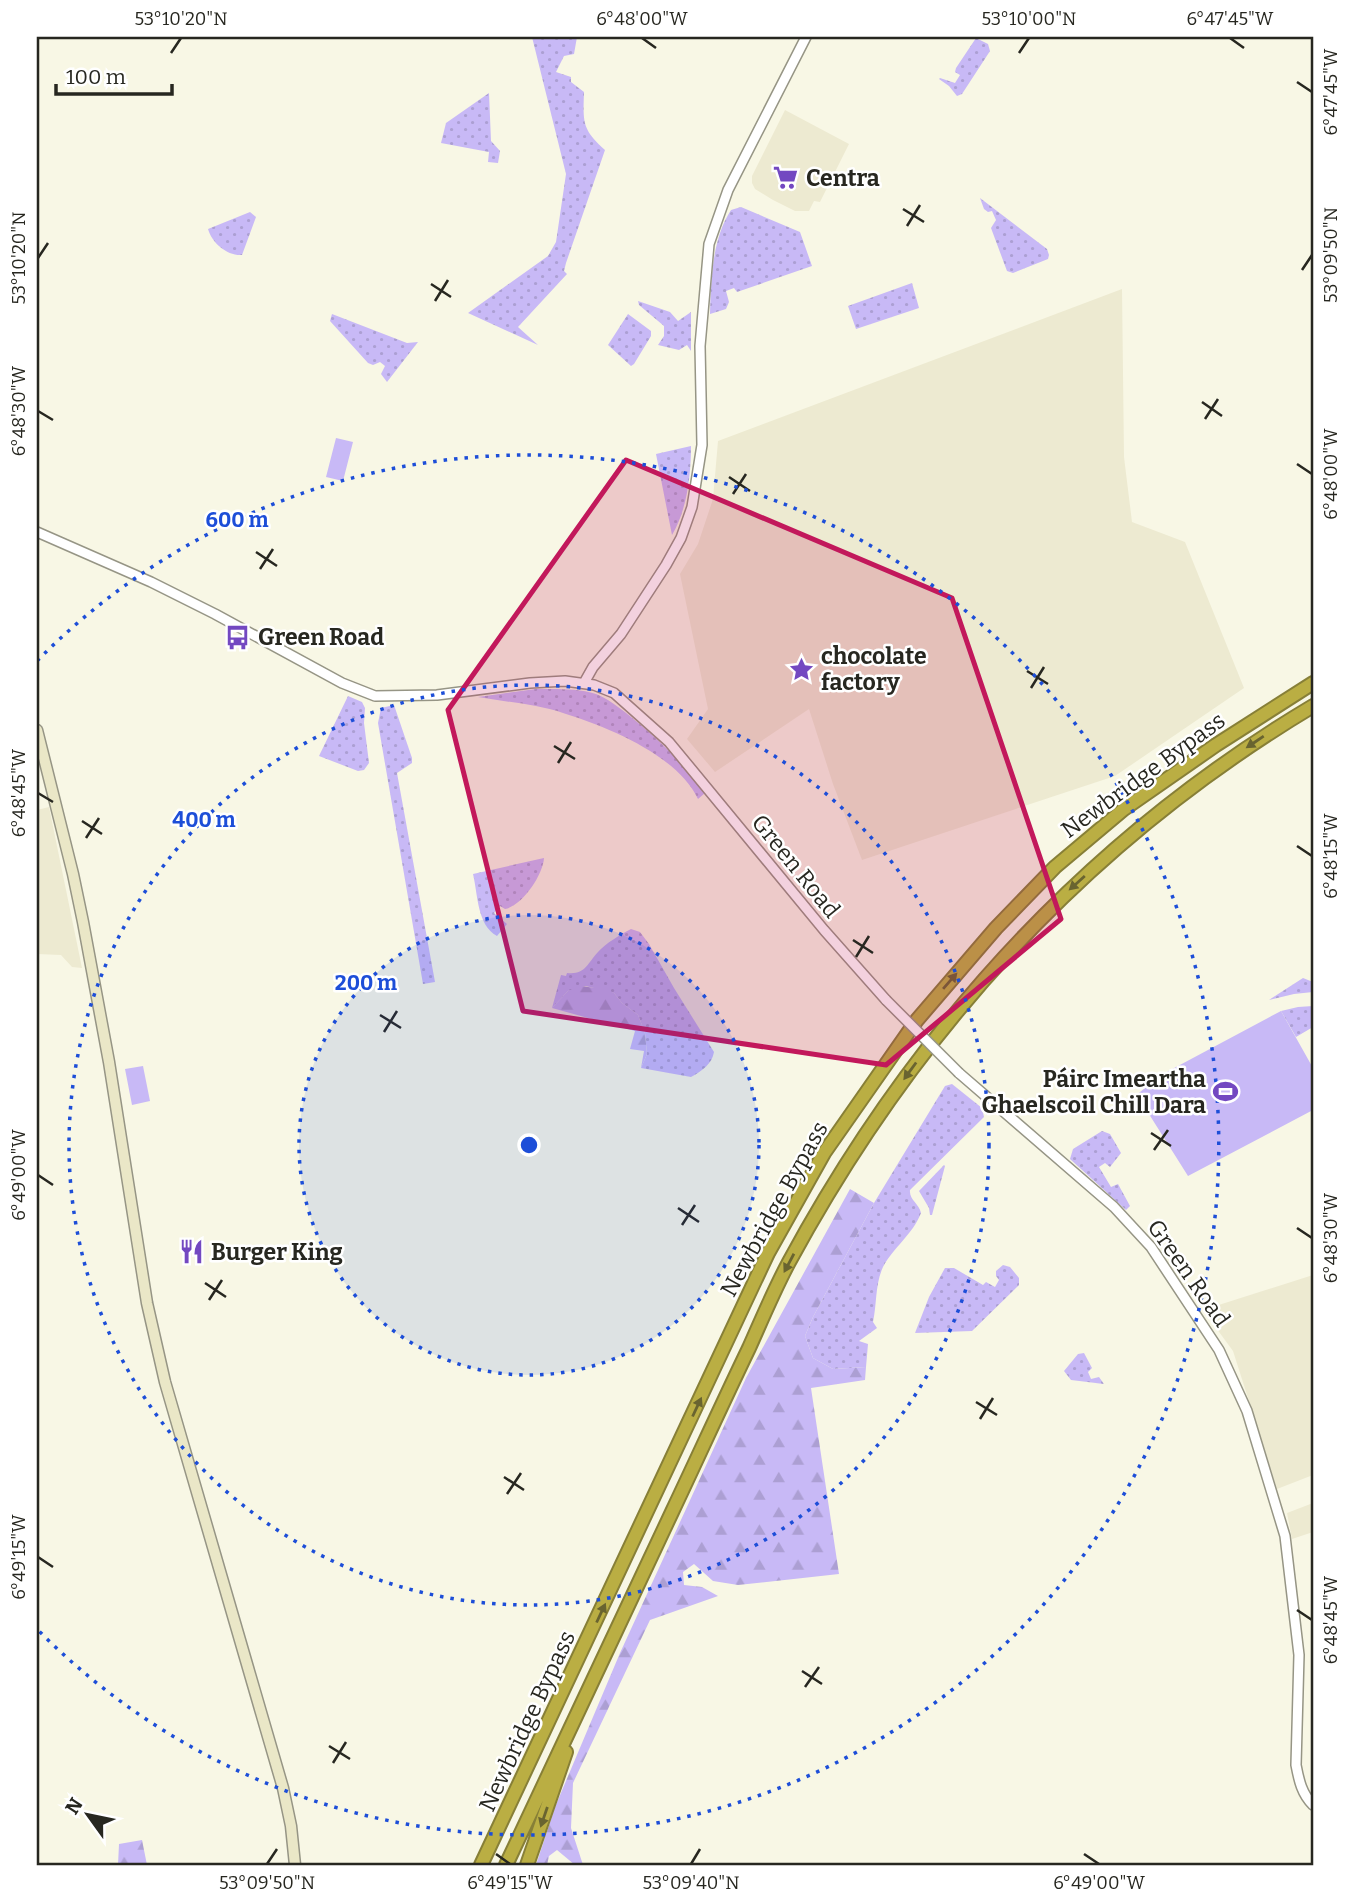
<svg xmlns="http://www.w3.org/2000/svg" width="1350" height="1902" font-family="Bitter,serif">
<defs>
<pattern id="grass-dots" width="8" height="8" patternUnits="userSpaceOnUse" patternTransform="scale(1.75)"><rect width="8" height="8" fill="#c8b9f6"/><path d="M2 2h.1M6 6h.1" fill="none" stroke="#ac9fd3" stroke-width="1.8" stroke-linecap="round"/></pattern>
<pattern id="forest-firs" width="22" height="20" patternUnits="userSpaceOnUse" patternTransform="scale(1.75)"><rect width="22" height="20" fill="#c8b9f6"/><path d="M5 1l3.5 6h-7zM16 11l3.5 6h-7z" fill="#ac9fd3"/></pattern>
</defs>
<rect width="100%" height="100%" fill="#f8f7e5"/>
<path fill="#edead1" d="M 785,110 L 849,144 L 820,202 L 814,201 L 809,211 L 795,211 L 773,200 L 755,189 L 752,183 L 752,176 Z
M 1122,289 L 1124,457 L 1132,522 L 1185,542 L 1244,688 L 1115,776 L 862,860 L 833,784 L 809,709 L 715,772 L 687,739 L 708,709 L 680,574 L 698,544 L 713,499 L 718,441 Z
M 49,807 L 82,968 L 72,967 L 61,955 L 37,954 L 37,810 Z
M 1313,1275 L 1313,1475 L 1277,1489 L 1233,1351 L 1203,1310 Z
M 1313,1503 L 1313,1532 L 1292,1539 L 1287,1513 Z"/>
<path fill="url(#grass-dots)" d="M 532,37 L 577,37 L 574,54 L 564,56 L 556,72 L 571,77 L 571,82 L 584,92 C 583,123 582,129 605,150 L 566,263 L 564,271 L 567,274 L 518,327 L 538,345 L 468,313 L 548,256 L 556,242 L 566,174 Z
M 976,38 L 988,44 L 990,51 L 962,94 L 957,96 L 949,86 L 939,79 L 940,78 L 955,83 L 960,75 L 955,72 L 956,68 Z
M 489,93 L 491,141 L 500,151 L 498,163 L 488,162 L 489,152 L 441,143 L 446,123 Z
M 980,198 L 1047,249 L 1049,255 L 1048,259 L 1013,273 L 1007,271 L 991,228 L 996,220 L 992,211 L 988,212 L 984,209 Z
M 741,207 L 800,232 L 812,266 L 737,292 L 734,288 L 726,291 L 729,302 L 726,309 L 710,314 C 711,280 712,239 731,210 Z
M 250,212 L 256,217 L 242,255 C 227,256 212,243 208,229 Z
M 912,283 L 919,308 L 856,329 L 848,306 Z
M 638,301 L 670,312 L 678,321 L 691,312 L 691,351 L 687,345 L 679,350 L 658,345 L 664,336 L 664,326 L 639,305 Z
M 332,314 L 407,343 L 418,342 L 387,382 L 381,374 L 385,366 L 380,362 L 373,365 L 368,363 L 330,321 Z
M 628,314 L 651,331 L 651,336 L 634,364 L 631,366 L 608,345 Z
M 691,446 C 691,475 687,510 672,535 L 656,454 Z
M 536,689 C 556,689 577,688 596,694 C 620,702 694,770 705,793 L 698,799 C 677,755 608,727 563,713 C 536,704 506,702 478,697 Z
M 348,696 L 362,702 L 365,708 L 364,723 L 369,763 L 364,770 L 358,771 L 319,756 Z
M 394,705 L 412,758 L 412,763 L 397,773 L 435,982 L 423,984 L 378,723 L 381,708 Z
M 544,858 C 543,875 522,906 505,909 L 500,906 L 494,913 L 507,924 L 497,936 C 477,925 478,895 473,874 Z
M 631,929 L 640,932 L 649,944 L 674,988 L 714,1052 C 712,1064 702,1071 691,1077 L 641,1068 L 647,1054 L 645,1033 L 638,1015 L 622,1003 L 614,993 L 586,986 L 568,991 L 552,1008 L 561,975 L 566,976 L 567,973 C 585,975 587,964 598,952 C 606,943 620,935 631,929 Z
M 1303,978 L 1313,982 L 1313,992 L 1294,994 L 1269,1000 Z
M 1313,1006 L 1313,1027 L 1296,1037 L 1281,1011 L 1298,1007 Z
M 952,1084 L 982,1108 L 984,1117 L 910,1190 C 909,1200 919,1203 921,1213 C 913,1234 893,1248 883,1267 C 875,1284 877,1304 873,1322 L 877,1328 L 859,1341 L 868,1344 L 866,1367 L 833,1369 L 813,1358 L 805,1336 L 813,1317 L 874,1203 L 945,1086 Z
M 1102,1131 L 1110,1134 L 1121,1153 L 1110,1167 L 1105,1163 L 1099,1167 L 1111,1187 L 1118,1184 L 1130,1206 L 1126,1210 L 1070,1159 L 1073,1149 Z
M 944,1165 L 945,1166 L 932,1215 L 930,1215 L 929,1208 L 919,1191 Z
M 1003,1265 L 1010,1267 L 1019,1278 L 1019,1285 L 972,1331 L 915,1333 L 929,1297 L 945,1268 L 954,1268 L 983,1285 L 986,1282 L 995,1287 L 999,1280 L 996,1276 L 996,1271 Z
M 1084,1353 L 1092,1368 L 1088,1372 L 1091,1379 L 1099,1377 L 1104,1384 L 1071,1380 L 1064,1371 L 1078,1354 Z"/>
<path fill="url(#forest-firs)" d="M 579,986 L 605,989 L 614,993 L 622,1003 L 638,1015 L 645,1033 L 647,1054 L 641,1068 L 644,1051 L 630,1049 L 635,1031 L 552,1008 L 568,991 Z
M 850,1189 L 874,1203 L 813,1317 L 805,1336 L 813,1358 L 833,1369 L 866,1367 L 865,1380 L 811,1388 L 839,1574 L 738,1585 L 713,1581 L 694,1564 L 683,1572 L 684,1585 L 702,1587 L 718,1596 L 650,1620 L 573,1783 L 571,1828 L 583,1865 L 575,1865 L 557,1850 L 549,1856 L 547,1865 L 536,1865 L 555,1807 L 620,1653 L 746,1378 Z
M 142,1840 L 147,1865 L 118,1865 L 119,1844 Z"/>
<path fill="#c8b9f6" d="M 336,438 L 353,442 L 343,481 L 326,477 Z
M 1281,1011 L 1313,1068 L 1313,1110 L 1188,1176 L 1142,1103 L 1135,1096 L 1163,1074 Z
M 143,1066 L 150,1101 L 132,1105 L 125,1069 Z"/>
<g fill="none" stroke-linecap="round" stroke-linejoin="round">
<defs>
<path id="tertiary" d="M 37,532 L 151,582 L 215,614 L 342,683 L 375,696 L 437,695 L 530,683 L 565,681 L 594,685 L 614,693 L 669,742 L 824,930 L 886,1000
M 584,683 L 593,667 L 621,634 L 666,565 L 681,538 L 692,507 L 702,445 L 700,346 L 709,244 L 728,190 L 806,37
M 959,1073 L 1114,1207 L 1151,1247 L 1219,1350 L 1247,1411 L 1285,1536 L 1299,1655 L 1296,1765 C 1299,1781 1302,1794 1313,1805"/>
<path id="secondary" d="M 37,730 L 73,874 L 83,922 L 109,1062 L 147,1303 L 165,1382 L 283,1788 L 291,1826 L 295,1865"/>
<path id="motorway" d="M 481,1865 L 768,1253 L 824,1153 L 917,1020 L 996,928 L 1055,867 L 1124,809 L 1216,745 L 1313,683
M 506,1865 C 561,1747 617,1630 672,1512 C 698,1457 723,1402 749,1348 C 762,1319 774,1290 789,1262 C 914,1031 1087,841 1313,706
M 527,1865 L 566,1752"/>
</defs>
<use href="#tertiary" stroke="#969585" stroke-width="12"/>
<use href="#secondary" stroke="#969585" stroke-width="13"/>
<use href="#motorway" stroke="#877f37" stroke-width="16"/>
<use href="#tertiary" stroke="#fff" stroke-width="9"/>
<use href="#secondary" stroke="#eae7c7" stroke-width="10"/>
<use href="#motorway" stroke="#baae43" stroke-width="12"/>
<defs>
<path id="tertiary-bridge" d="M 886,1000 L 959,1073"/>
</defs>
<use href="#tertiary-bridge" stroke="#969585" stroke-width="12" stroke-linecap="butt"/>
<use href="#tertiary-bridge" stroke="#fff" stroke-width="9"/>
</g>
<defs><path id="oneway-solid" d="M-6-.8H1V-3.2L6.5 0L1 3.2V.8H-6Z" transform="scale(1.75)"/></defs>
<g fill="#696430">
<use href="#oneway-solid" transform="translate(1255 742) rotate(146)"/>
<use href="#oneway-solid" transform="translate(1077 883) rotate(138)"/>
<use href="#oneway-solid" transform="translate(950 981) rotate(-49)"/>
<use href="#oneway-solid" transform="translate(910 1071) rotate(126)"/>
<use href="#oneway-solid" transform="translate(789 1263) rotate(118)"/>
<use href="#oneway-solid" transform="translate(697 1407) rotate(-65)"/>
<use href="#oneway-solid" transform="translate(601 1613) rotate(-65)"/>
<use href="#oneway-solid" transform="translate(544 1817) rotate(109)"/>
</g>
<path fill="#c2185b" fill-opacity="0.2" stroke="#c2185b" stroke-width="5" stroke-linejoin="round" d="M 626,460 L 952,598 L 1061,919 L 886,1065 L 523,1011 L 448,710 Z"/>
<path fill="none" stroke="#272720" stroke-width="2.5" d="M 642,38 L 656,48M 1230,38 L 1244,48M 171,53 L 181,38M 1019,53 L 1029,38M 1297,82 L 1312,92M 903,209 L 924,222M 907,226 L 920,205M 38,258 L 48,243M 1302,270 L 1312,255M 431,284 L 451,297M 435,301 L 448,280M 1202,402 L 1222,416M 38,411 L 53,420M 1205,419 L 1218,399M 1297,464 L 1312,474M 729,477 L 750,491M 733,494 L 746,474M 256,552 L 277,566M 260,569 L 273,549M 1027,671 L 1048,684M 1031,688 L 1044,667M 554,746 L 575,759M 558,763 L 571,742M 38,793 L 53,802M 82,821 L 102,834M 86,838 L 99,818M 1297,846 L 1312,856M 853,940 L 873,953M 856,957 L 869,936M 380,1015 L 401,1028M 384,1032 L 397,1011M 1151,1133 L 1171,1146M 1154,1150 L 1168,1130M 38,1175 L 53,1185M 678,1208 L 699,1222M 682,1225 L 695,1205M 1297,1228 L 1312,1238M 205,1283 L 226,1297M 209,1300 L 222,1280M 976,1402 L 997,1415M 980,1419 L 993,1398M 504,1477 L 524,1490M 507,1494 L 521,1473M 38,1557 L 53,1567M 1297,1610 L 1312,1620M 802,1671 L 822,1684M 805,1687 L 819,1667M 329,1746 L 350,1759M 333,1763 L 346,1742M 496,1854 L 510,1864M 1084,1854 L 1099,1864M 267,1864 L 277,1849M 691,1864 L 700,1849"/>
<circle cx="529" cy="1145" r="230" fill="#1d4ed8" fill-opacity=".12"/>
<g fill="none" stroke="#1d4ed8" stroke-width="3.5" stroke-dasharray="3.5 7">
<circle cx="529" cy="1145" r="230"/>
<circle cx="529" cy="1145" r="460"/>
<path d="M37 661A690 690 0 1 1 37 1629"/>
</g>
<defs>
<symbol id="supermarket-bare" viewBox="-9 -9 18 18"><path d="M-6-5.5h2.5l.6 2H6L4.5 2H-2.5L-4.4-4H-6ZM-1.5 3.2a1.3 1.3 0 1 0 .1 0ZM3 3.2a1.3 1.3 0 1 0 .1 0Z" fill="#7348c1" stroke="#fff" stroke-width="2.5" paint-order="stroke"/></symbol>
<symbol id="bus-bare" viewBox="-9 -9 18 18"><path d="M-5-6H5V4H4V6H2V4H-2V6H-4V4H-5ZM-3.5-4V0h7V-4ZM-3.5 1.2v1.5H-2V1.2ZM2 1.2v1.5H3.5V1.2Z" fill="#7348c1" stroke="#fff" stroke-width="2.5" paint-order="stroke"/></symbol>
<symbol id="sight-bare" viewBox="-9 -9 18 18"><path d="M0-6L1.8-2.2L6-1.7L2.9 1.2L3.7 5.4L0 3.3L-3.7 5.4L-2.9 1.2L-6-1.7L-1.8-2.2Z" fill="#7348c1" stroke="#fff" stroke-width="2.5" paint-order="stroke"/></symbol>
<symbol id="stadium-bare" viewBox="-9 -9 18 18"><path d="M0-5a6.5 5 0 1 0 0 10a6.5 5 0 1 0 0-10ZM-3.5-1.8h7v3.6h-7Z" fill="#7348c1" stroke="#fff" stroke-width="2.5" paint-order="stroke"/></symbol>
<symbol id="restaurant-bare" viewBox="-9 -9 18 18"><path d="M-5-6h1v4h1v-4h1v4h1v-4h1v5L-1.5 .5V6h-2V.5L-5-1ZM5-6V6H3V1.5H1.5Q1.5-4 5-6Z" fill="#7348c1" stroke="#fff" stroke-width="2.5" paint-order="stroke"/></symbol>
</defs>
<g fill-rule="evenodd">
<use href="#supermarket-bare" x="768" y="160" width="35" height="35"/>
<use href="#bus-bare" x="220" y="620" width="35" height="35"/>
<use href="#sight-bare" x="784" y="652" width="35" height="35"/>
<use href="#stadium-bare" x="1208" y="1074" width="35" height="35"/>
<use href="#restaurant-bare" x="174" y="1234" width="35" height="35"/>
</g>
<g text-anchor="middle" stroke-width="5" stroke-linejoin="round" paint-order="stroke">
<g font-size="23" font-weight="bold" fill="#272720" stroke="#fff" text-anchor="start">
<text x="806" y="186">Centra</text>
<text x="258" y="645">Green Road</text>
<text x="821" y="664">chocolate<tspan x="821" dy="26">factory</tspan></text>
<text x="1206" y="1087" text-anchor="end">Páirc Imeartha<tspan x="1206" dy="26">Ghaelscoil Chill Dara</tspan></text>
<text x="211" y="1260">Burger King</text>
</g>
<g font-size="23" fill="#272720" stroke="#fff">
<text transform="translate(1143 775) rotate(-36)" y="8">Newbridge Bypass</text>
<text transform="translate(796 866) rotate(51)" y="8">Green Road</text>
<text transform="translate(774 1209) rotate(-61)" y="8">Newbridge Bypass</text>
<text transform="translate(1189 1273) rotate(55)" y="8">Green Road</text>
<text transform="translate(527 1721) rotate(-65)" y="8">Newbridge Bypass</text>
</g>
</g>
<circle cx="529" cy="1145" r="10" fill="#1d4ed8" stroke="#fff" stroke-width="3.5"/>
<g font-size="21" text-anchor="middle" font-weight="bold" fill="#1d4ed8" stroke="#fff" stroke-width="5" stroke-linejoin="round" paint-order="stroke">
<text x="237" y="527">600 m</text>
<text x="204" y="827">400 m</text>
<text x="366" y="990">200 m</text>
</g>
<rect width="1350" height="1902" fill="none" stroke="#ffffff" stroke-width="77"/>
<g transform="translate(88 1815) rotate(303)" stroke="#ffffff" stroke-width="5" paint-order="stroke">
<path d="M0-5L12 26L0 18L-12 26Z" fill="#272720"/>
<text y="-10" font-size="19" font-weight="bold" text-anchor="middle" fill="#272720">N</text>
</g>
<path d="M56 84v10h116v-10" fill="none" stroke="#272720" stroke-width="3.5"/>
<text x="66" y="84" font-size="21" fill="#272720" stroke="#ffffff" stroke-width="5" paint-order="stroke">100 m</text>
<rect x="38" y="38" width="1274" height="1826" fill="none" stroke="#272720" stroke-width="2.5"/>
<g font-size="18" text-anchor="middle" fill="#272720">
<text x="181" y="25">53°10'20"N</text>
<text x="642" y="25">6°48'00"W</text>
<text x="1029" y="25">53°10'00"N</text>
<text x="1230" y="25">6°47'45"W</text>
<text transform="translate(1331 92) rotate(-90)" y="6">6°47'45"W</text>
<text transform="translate(1331 255) rotate(-90)" y="6">53°09'50"N</text>
<text transform="translate(19 258) rotate(-90)" y="6">53°10'20"N</text>
<text transform="translate(19 411) rotate(-90)" y="6">6°48'30"W</text>
<text transform="translate(1331 474) rotate(-90)" y="6">6°48'00"W</text>
<text transform="translate(19 793) rotate(-90)" y="6">6°48'45"W</text>
<text transform="translate(1331 856) rotate(-90)" y="6">6°48'15"W</text>
<text transform="translate(19 1175) rotate(-90)" y="6">6°49'00"W</text>
<text transform="translate(1331 1238) rotate(-90)" y="6">6°48'30"W</text>
<text transform="translate(19 1557) rotate(-90)" y="6">6°49'15"W</text>
<text transform="translate(1331 1620) rotate(-90)" y="6">6°48'45"W</text>
<text x="267" y="1889">53°09'50"N</text>
<text x="510" y="1889">6°49'15"W</text>
<text x="691" y="1889">53°09'40"N</text>
<text x="1099" y="1889">6°49'00"W</text>
</g>
</svg>
